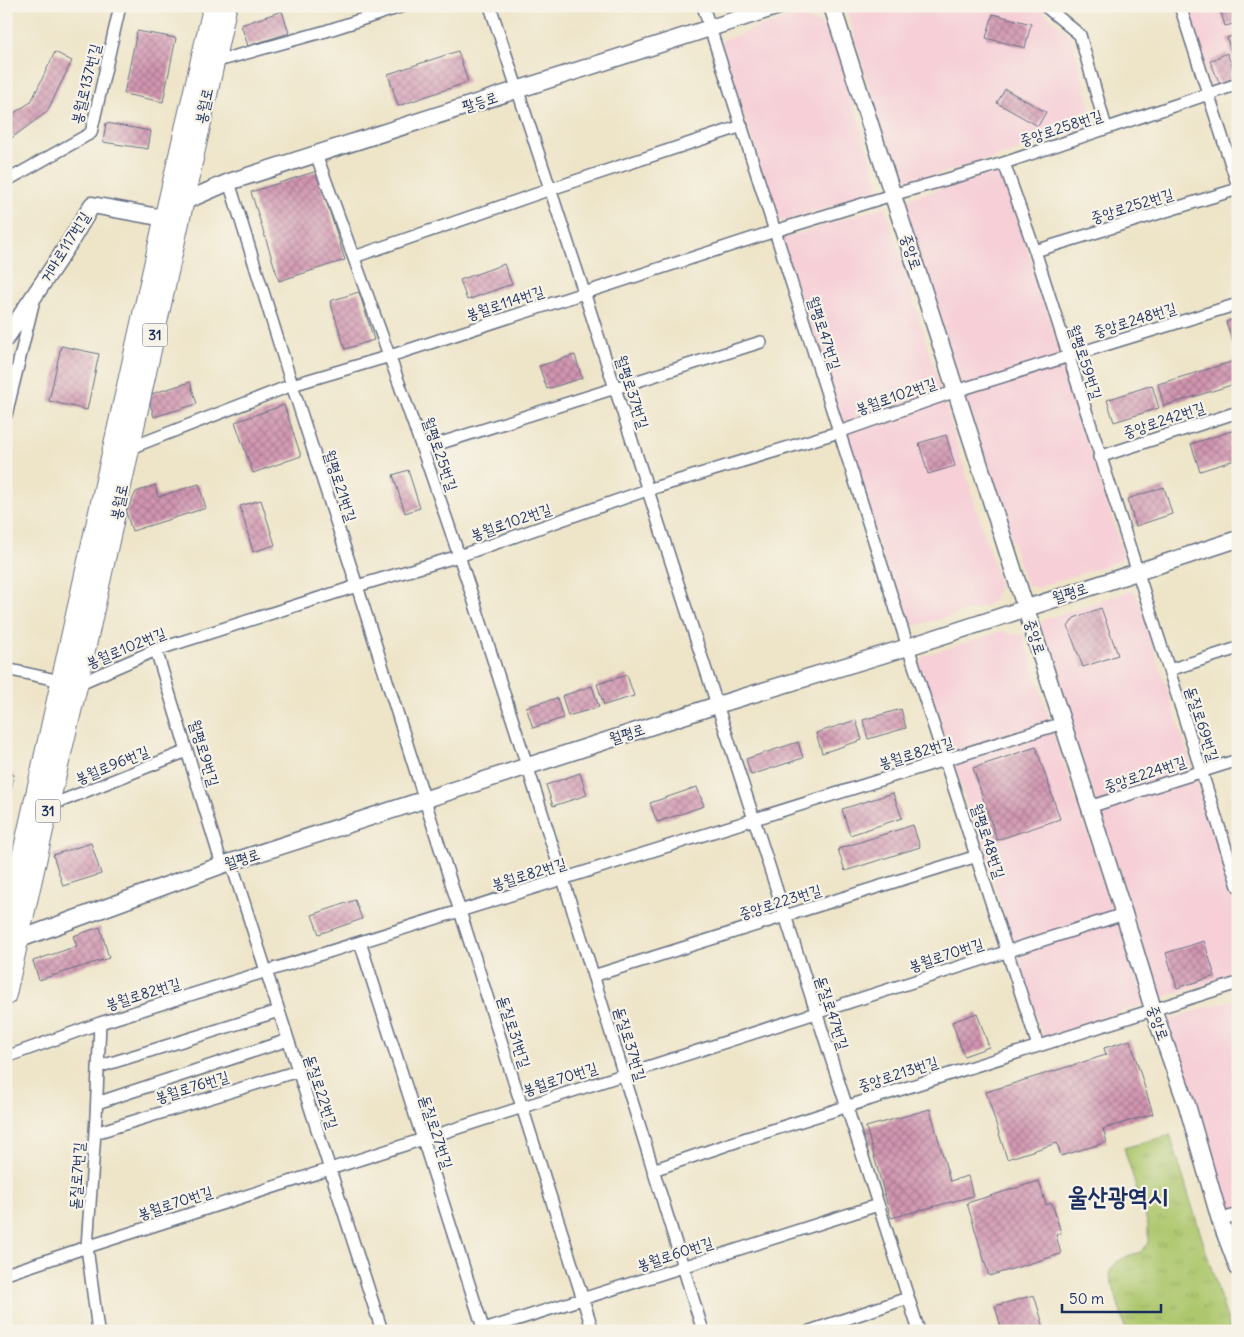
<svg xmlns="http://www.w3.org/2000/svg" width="1244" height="1337" font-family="Delius,'Poor Story',sans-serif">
<defs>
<pattern id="park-tufts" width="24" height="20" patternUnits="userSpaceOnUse" patternTransform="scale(1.25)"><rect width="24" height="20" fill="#adc76d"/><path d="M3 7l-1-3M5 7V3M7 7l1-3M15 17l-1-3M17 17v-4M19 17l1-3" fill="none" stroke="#94ab61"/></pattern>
<pattern id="building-cross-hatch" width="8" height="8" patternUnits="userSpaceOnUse" patternTransform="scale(1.25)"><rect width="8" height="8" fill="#d195b0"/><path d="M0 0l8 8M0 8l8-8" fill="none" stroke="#a97a92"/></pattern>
</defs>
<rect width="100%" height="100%" fill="#f7f3e8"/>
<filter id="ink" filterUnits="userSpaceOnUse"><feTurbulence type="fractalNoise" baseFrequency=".02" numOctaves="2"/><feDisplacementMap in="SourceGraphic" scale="10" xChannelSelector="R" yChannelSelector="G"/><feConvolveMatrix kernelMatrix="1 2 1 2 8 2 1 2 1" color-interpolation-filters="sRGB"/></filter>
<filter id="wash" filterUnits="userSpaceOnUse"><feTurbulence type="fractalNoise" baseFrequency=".0096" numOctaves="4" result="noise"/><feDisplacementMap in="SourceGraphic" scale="20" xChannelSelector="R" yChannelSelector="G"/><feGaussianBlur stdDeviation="1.12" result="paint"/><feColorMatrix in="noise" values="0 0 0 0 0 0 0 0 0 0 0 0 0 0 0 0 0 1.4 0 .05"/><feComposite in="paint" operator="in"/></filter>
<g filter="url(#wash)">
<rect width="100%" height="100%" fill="#eee5c9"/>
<path fill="#f6cfd7" d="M 847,6 L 1038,6 L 1072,37 L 1094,120 L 1091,128 L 897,187 L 848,13 Z
M 1191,6 L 1238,6 L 1238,78 L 1220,84 L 1211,88 L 1187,8 Z
M 797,17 L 816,22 L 831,28 L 880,190 L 786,221 L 777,220 L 721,41 L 786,18 Z
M 1001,170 L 1010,195 L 1123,553 L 1120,561 L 1036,588 L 1026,584 L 901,201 Z
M 885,206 L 999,583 L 995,598 L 986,606 L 914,626 L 903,621 L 782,239 Z
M 1130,591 L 1136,593 L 1238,911 L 1238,974 L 1160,998 L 1039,626 L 1043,620 Z
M 1002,631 L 1010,634 L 1023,635 L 1055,738 L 1145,1004 L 1043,1038 L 1014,943 L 949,750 L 918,666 L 924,656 Z
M 1238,998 L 1238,1240 L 1167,1020 Z"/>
<path fill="url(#park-tufts)" stroke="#647b66" d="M 1170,1135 L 1227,1319 L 1231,1331 L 1126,1331 L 1109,1272 L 1118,1261 L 1130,1255 L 1141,1252 L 1148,1243 L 1148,1225 L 1124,1148 Z"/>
<g id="blocks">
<path fill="url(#building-cross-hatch)" d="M 1219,6 L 1238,6 L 1238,23 L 1225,26 Z
M 282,11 L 289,33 L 248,46 L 241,25 Z
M 993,14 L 1031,24 L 1025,48 L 986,38 Z
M 137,31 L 176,38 L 163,102 L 124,94 Z
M 1238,34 L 1238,57 L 1233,59 L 1227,38 Z
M 458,51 L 468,82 L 398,106 L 388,74 Z
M 55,52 L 72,61 L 47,112 L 6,142 L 6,118 L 31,102 Z
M 1227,53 L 1237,77 L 1220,84 L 1210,61 Z
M 1005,89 L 1046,112 L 1038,126 L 997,103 Z
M 106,123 L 151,131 L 148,149 L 103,142 Z
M 317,171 L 345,260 L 279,281 L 251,192 Z
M 504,264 L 512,284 L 467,300 L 460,280 Z
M 359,292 L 374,340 L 345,349 L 330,301 Z
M 1238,317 L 1238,354 L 1237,354 L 1226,322 Z
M 61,346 L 99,354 L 87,410 L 49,401 Z
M 575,355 L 582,378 L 547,389 L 539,366 Z
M 1238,360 L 1238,383 L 1164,406 L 1158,384 Z
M 190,382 L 197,404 L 154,417 L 148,395 Z
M 1152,385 L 1159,408 L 1114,422 L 1107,400 Z
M 284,405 L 301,456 L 253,473 L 235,422 Z
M 1238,429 L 1238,459 L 1200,471 L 1191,444 Z
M 946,435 L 955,466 L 928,474 L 919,443 Z
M 408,470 L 420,508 L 405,513 L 393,475 Z
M 199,484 L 206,508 L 132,531 L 126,512 L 136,492 L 155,485 L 158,497 Z
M 1164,487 L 1172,514 L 1136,526 L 1127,499 Z
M 261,500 L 275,545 L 253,552 L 240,506 Z
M 1101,608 L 1118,655 L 1083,667 L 1068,627 L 1074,618 Z
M 627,675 L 634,696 L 604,705 L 597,684 Z
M 592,686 L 599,707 L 568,716 L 562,696 Z
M 557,698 L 563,718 L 533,728 L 526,707 Z
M 901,709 L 906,728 L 868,739 L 863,720 Z
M 856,720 L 862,740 L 822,753 L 816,733 Z
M 798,742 L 803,758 L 751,775 L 746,759 Z
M 1036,747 L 1060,819 L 997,840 L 973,768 Z
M 6,773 L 14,775 L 10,794 L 6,793 Z
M 580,773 L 587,795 L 553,806 L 546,785 Z
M 697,787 L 704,806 L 657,822 L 650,803 Z
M 893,793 L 902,818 L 850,835 L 842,809 Z
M 913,825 L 920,847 L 845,871 L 838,849 Z
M 91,843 L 101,874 L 63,886 L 53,855 Z
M 355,900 L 362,919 L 319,934 L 312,915 Z
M 100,927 L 109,958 L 39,980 L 33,961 L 77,946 L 73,936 Z
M 1204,941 L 1215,976 L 1177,988 L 1166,953 Z
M 977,1013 L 989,1047 L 964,1056 L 952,1022 Z
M 1130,1040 L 1153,1114 L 1103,1129 L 1107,1142 L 1061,1156 L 1057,1143 L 1007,1159 L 986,1092 L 1106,1055 L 1104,1048 Z
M 930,1109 L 950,1181 L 968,1176 L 973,1196 L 891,1218 L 866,1127 Z
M 1039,1181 L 1046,1205 L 1052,1203 L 1061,1233 L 1056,1235 L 1061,1254 L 989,1276 L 967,1203 Z
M 1034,1295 L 1045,1331 L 1002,1331 L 995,1306 Z"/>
</g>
</g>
<g filter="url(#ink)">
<use href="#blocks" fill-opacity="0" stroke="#656f83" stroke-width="1"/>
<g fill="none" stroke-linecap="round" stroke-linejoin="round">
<defs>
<path id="street" d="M 490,6 L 584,292 L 919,1331
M 703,6 L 908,647 L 1038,1046
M 1045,6 L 1080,35 L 1106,128
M 1180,6 L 1238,186
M 214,62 L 326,31 L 403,6
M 316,154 C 365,289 415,423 460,559 C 545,815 623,1073 703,1331
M 1004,163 L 1035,251 L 1238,886
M 6,181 L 91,133 L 120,6
M 229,182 L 292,385 L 357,586 L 593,1331
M 1035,251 L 1238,189
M 354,257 L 551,189 L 742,126
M 6,415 L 33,304
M 130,448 L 292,385 L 390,356 L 775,231 L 892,195 L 1004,163 L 1238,84
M 422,449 L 761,342
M 1099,457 L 1238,412
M 156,650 L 222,865
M 6,669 L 61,681
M 1169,670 L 1238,648
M 78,684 L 156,650 L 357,586 L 459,556 L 647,490 L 839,432 L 956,391 L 1238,304
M 49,806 L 187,751
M 1089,807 L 1238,760
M 231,862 L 382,1331
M 360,942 L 484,1331
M 593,976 L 977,856
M 6,1057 L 100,1023 L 1063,723
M 98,1067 L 279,1011
M 97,1103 L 288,1040
M 95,1133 L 298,1071
M 653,1170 L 747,1138 L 1238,983
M 1220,1220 L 1238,1214
M 6,1274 L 87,1247 L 1124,914
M 98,1331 L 87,1247 L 96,1117 L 100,1023
M 481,1331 L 878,1205
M 810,1331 L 908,1298"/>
<path id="secondary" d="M 832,6 L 1124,914 L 1153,1009 L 1187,1105 L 1220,1220 L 1238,1268
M 183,202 L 229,182 L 779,6
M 6,338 L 70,242 L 92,205 L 175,220
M 20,939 L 222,865 L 717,705 L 908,647 L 1238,539"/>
<path id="primary" d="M 6,920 L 22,855 L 164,218 L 213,6
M 6,996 L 49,806 L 78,684 L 227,6"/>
</defs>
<use href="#street" stroke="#656f83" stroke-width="14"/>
<use href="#secondary" stroke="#656f83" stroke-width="19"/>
<use href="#primary" stroke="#656f83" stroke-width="21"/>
<use href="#street" stroke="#fff" stroke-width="11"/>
<use href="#secondary" stroke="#fff" stroke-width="16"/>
<use href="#primary" stroke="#fff" stroke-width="19"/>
</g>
</g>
<g text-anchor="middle" stroke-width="4.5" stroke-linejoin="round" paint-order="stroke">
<g fill="#f7f3e8" stroke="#5d6a87" stroke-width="1">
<rect x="142.5" y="323.5" width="25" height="23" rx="4"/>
<rect x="35.5" y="799.5" width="25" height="23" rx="4"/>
</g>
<g font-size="14" font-weight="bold" fill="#1b2f5e">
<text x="155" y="340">31</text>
<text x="48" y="816">31</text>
</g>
<g font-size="15" fill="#1b2f5e" stroke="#f7f3e8">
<text transform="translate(86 84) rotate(-76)" y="5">봉월로137번길</text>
<text transform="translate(480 102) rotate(-18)" y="5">팔등로</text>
<text transform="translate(204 106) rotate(-78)" y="5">봉월로</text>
<text transform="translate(1061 128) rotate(-18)" y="5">중앙로258번길</text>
<text transform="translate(1132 206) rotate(-17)" y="5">중앙로252번길</text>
<text transform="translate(65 247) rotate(-58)" y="5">거마로117번길</text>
<text transform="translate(911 252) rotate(72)" y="5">중앙로</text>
<text transform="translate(505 303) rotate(-18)" y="5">봉월로114번길</text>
<text transform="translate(1135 320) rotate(-17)" y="5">중앙로248번길</text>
<text transform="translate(824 333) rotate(72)" y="5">월평로47번길</text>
<text transform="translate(1085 362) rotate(72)" y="5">월평로59번길</text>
<text transform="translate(632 392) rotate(72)" y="5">월평로37번길</text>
<text transform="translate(896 396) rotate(-19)" y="5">봉월로102번길</text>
<text transform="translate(1164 420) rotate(-18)" y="5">중앙로242번길</text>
<text transform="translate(440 454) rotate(71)" y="5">월평로25번길</text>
<text transform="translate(340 486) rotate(72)" y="5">월평로21번길</text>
<text transform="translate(119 502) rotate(-78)" y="5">봉월로</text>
<text transform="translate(511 522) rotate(-19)" y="5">봉월로102번길</text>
<text transform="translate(1070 593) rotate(-18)" y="5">월평로</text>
<text transform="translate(1035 637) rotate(72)" y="5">중앙로</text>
<text transform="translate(126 648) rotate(-22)" y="5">봉월로102번길</text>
<text transform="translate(1202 724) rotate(72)" y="5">돋질로69번길</text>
<text transform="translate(627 734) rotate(-18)" y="5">월평로</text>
<text transform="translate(204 753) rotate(73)" y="5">월평로9번길</text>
<text transform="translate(916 753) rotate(-17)" y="5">봉월로82번길</text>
<text transform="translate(112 765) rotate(-22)" y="5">봉월로96번길</text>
<text transform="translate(1145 774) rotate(-18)" y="5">중앙로224번길</text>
<text transform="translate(988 841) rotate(72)" y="5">월평로48번길</text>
<text transform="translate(242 859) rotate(-18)" y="5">월평로</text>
<text transform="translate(529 874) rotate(-17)" y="5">봉월로82번길</text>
<text transform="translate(780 902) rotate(-17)" y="5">중앙로223번길</text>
<text transform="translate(946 955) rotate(-18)" y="5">봉월로70번길</text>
<text transform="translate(143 994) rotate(-17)" y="5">봉월로82번길</text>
<text transform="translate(832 1013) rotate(72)" y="5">돋질로47번길</text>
<text transform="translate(1158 1023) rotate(71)" y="5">중앙로</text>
<text transform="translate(514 1032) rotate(72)" y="5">돋질로31번길</text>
<text transform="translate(630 1044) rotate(73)" y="5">돋질로37번길</text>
<text transform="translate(898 1074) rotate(-18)" y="5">중앙로213번길</text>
<text transform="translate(560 1079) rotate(-18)" y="5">봉월로70번길</text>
<text transform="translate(192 1087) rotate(-17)" y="5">봉월로76번길</text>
<text transform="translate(321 1092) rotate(72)" y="5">돋질로22번길</text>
<text transform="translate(436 1132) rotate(72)" y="5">돋질로27번길</text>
<text transform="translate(77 1176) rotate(-86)" y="5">돋질로7번길</text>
<text transform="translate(175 1203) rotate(-18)" y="5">봉월로70번길</text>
<text transform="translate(675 1254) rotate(-18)" y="5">봉월로60번길</text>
</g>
<g font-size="25" font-weight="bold" fill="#1b2f5e" stroke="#f7f3e8">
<text x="1118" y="1205">울산광역시</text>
</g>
</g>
<rect width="1244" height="1337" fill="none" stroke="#f7f3e8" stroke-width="25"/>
<path d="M1062 1304v8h99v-8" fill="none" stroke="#1b2f5e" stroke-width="2.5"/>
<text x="1069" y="1304" font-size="15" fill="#1b2f5e" stroke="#f7f3e8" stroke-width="4" paint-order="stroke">50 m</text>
</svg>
